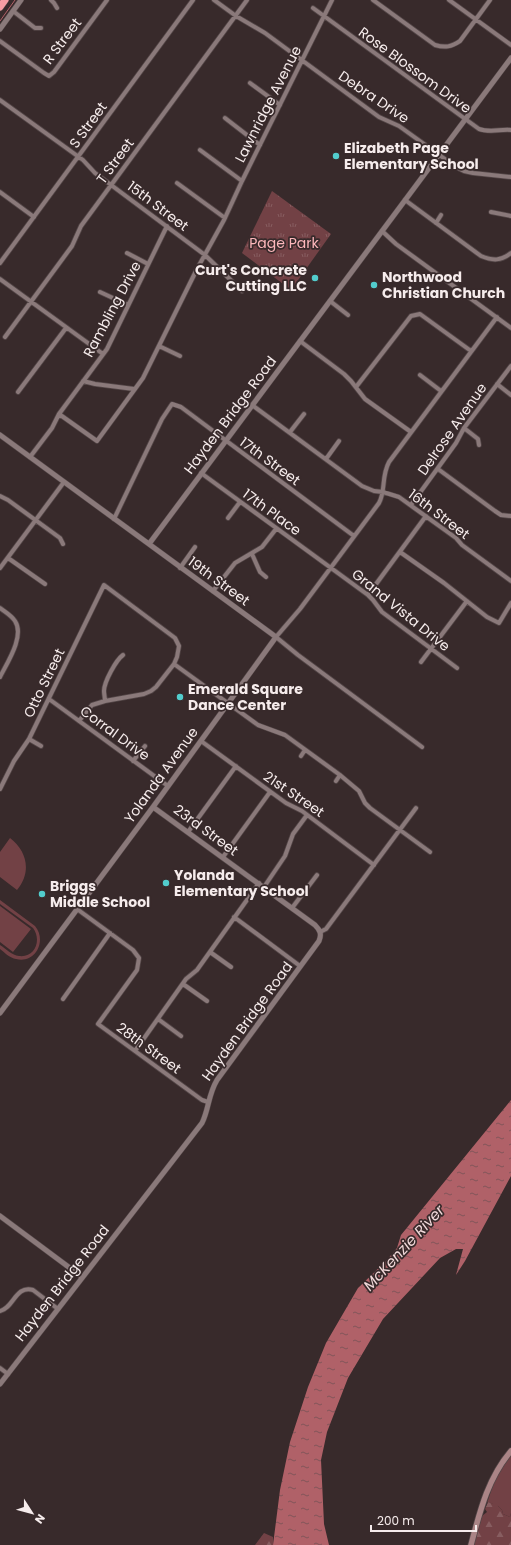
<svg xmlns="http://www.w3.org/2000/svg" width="511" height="1545" font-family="Poppins,sans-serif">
<defs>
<pattern id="forest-firs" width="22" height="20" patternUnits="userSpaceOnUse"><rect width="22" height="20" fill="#724145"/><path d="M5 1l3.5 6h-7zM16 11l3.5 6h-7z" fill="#875d60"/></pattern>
<pattern id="park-tufts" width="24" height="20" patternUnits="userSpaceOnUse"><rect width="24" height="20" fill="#724145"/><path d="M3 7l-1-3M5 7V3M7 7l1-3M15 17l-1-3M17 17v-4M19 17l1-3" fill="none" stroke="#875d60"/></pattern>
<pattern id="water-ripples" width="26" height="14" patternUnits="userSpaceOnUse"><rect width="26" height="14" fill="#b06168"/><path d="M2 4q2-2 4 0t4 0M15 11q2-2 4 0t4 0" fill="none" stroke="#825559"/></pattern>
</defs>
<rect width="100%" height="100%" fill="#382a2b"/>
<path fill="#724145" d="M 10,838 C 27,851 32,872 17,890 L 0,877 L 0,852 Z
M 0,900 L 35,926 C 47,940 36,964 16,959 C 10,958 5,953 0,949 L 0,945 C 6,949 12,955 19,956 C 35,958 42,940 33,928 L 0,904 Z
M 0,906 L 31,929 L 13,952 L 0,942 Z
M 511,1453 L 511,1513 L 510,1517 L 503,1514 L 502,1510 L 498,1506 L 488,1502 L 487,1503 L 496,1476 Z"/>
<path fill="url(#forest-firs)" d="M 488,1502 L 494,1504 L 497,1502 L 498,1506 L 502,1510 L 503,1514 L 510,1517 L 511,1513 L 511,1545 L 473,1545 L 482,1516 L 487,1512 L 485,1509 Z
M 264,1533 L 273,1537 L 273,1545 L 255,1545 Z"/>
<path fill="url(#park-tufts)" d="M 272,191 L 331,234 L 291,290 L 242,253 Z"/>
<path fill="url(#water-ripples)" d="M 511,1100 L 511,1176 L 465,1261 L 456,1275 L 463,1249 L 456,1249 L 440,1258 L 383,1319 L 348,1378 L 327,1432 L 321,1460 L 324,1524 L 329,1545 L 273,1545 L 280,1490 L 290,1442 L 308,1387 L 326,1343 L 358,1288 L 387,1260 L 397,1248 L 401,1235 Z"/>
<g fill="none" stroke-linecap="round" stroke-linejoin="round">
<path stroke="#b06168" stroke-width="1" d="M 0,21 L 15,0"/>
<defs>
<path id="minor" d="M 51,0 L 54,3 L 57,8
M 214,0 L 236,16 L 265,33 L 379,117 L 399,126 L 456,167 L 464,171 L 473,173 L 511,177
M 373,0 L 435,45 C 445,48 451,47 460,41 L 490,0
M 449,0 L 511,45
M 313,8 L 479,129 C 490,133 500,129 511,130
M 13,11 L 35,28 L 41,28
M 0,41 L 44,73 L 49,76 L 54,72 L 107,0
M 250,83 L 280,105
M 0,100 L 83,160 L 95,173 L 205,255 L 242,291
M 225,118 L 260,145
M 200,150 L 242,181
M 177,183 L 225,218
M 0,192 L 34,217
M 405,200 L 481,256 C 493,261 501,261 511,253
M 491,212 L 511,216
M 436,223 L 441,215
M 382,231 L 396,244 L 511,328
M 127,253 L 148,264
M 0,263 L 193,0
M 0,279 L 103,354
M 100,292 L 128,305
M 330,301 L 348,315
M 5,337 L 72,246 L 81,226 L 247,0
M 300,341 L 344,374 L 351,381 L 365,399 L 411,432
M 159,346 L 180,356
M 420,375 L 441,391
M 83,381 L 95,384 L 134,389
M 497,384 L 511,395
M 356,387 L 411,316 L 420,314 L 471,351
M 18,392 L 66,328
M 252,405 L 362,486 L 374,491 L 383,492 L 399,497 L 456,538 L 462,545 L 511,581
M 59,414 L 97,441 L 143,378 L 197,269 L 224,220 L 242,181 L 332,0
M 464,428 L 478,439 L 479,445
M 290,432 L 304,414
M 30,457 L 52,428 L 59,414 L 107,349 L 167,226
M 326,459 L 339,441
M 438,469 L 495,511 L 501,515 L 511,516
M 201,473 L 368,595 L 373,600 L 382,612 L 457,668
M 0,496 L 8,500 L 60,538 L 63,544
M 411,505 L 456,443 L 464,428 L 511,366
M 228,518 L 240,502
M 114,519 L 162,419 L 172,404 L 181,407 L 354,536
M 400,552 L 444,583 L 487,617 L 499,623 L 511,603
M 252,554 L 260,572 L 266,577
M 8,558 L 45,584
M 0,568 L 64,482
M 180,568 L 195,547
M 213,591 L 235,563 L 262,547 L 276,529
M 368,595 L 426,516
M 0,608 C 5,612 11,615 15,621 C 25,636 7,663 0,677
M 421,662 L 467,601
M 174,664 L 258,725 L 285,735 L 340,775 L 359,791 L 365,803 L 370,808 L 430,852
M 49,699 L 168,786
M 105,701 C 105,698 104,694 104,691 C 104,682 116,660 123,655
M 29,739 L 41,746
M 201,741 L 286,803 L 302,811 L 374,865
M 422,747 L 298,655 L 276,637 L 300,609 L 379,503 C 386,490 381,477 389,462 L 497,317
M 301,756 L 305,750
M 133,761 L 145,746
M 336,781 L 340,775
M 0,789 L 14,761 L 29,739 L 104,585 L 175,638 L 179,646 L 177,657 L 174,664 L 156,687 L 151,691 L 144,694 L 105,701 L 92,705 L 79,721
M 188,832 L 236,766
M 223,857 L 270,792
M 264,887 L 285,856 L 293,834 L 307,815
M 292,908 L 317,875
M 77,909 L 133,950 L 139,958 L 137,970 L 98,1024 L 202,1100 L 208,1102
M 234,917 L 300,966
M 320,932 L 326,929 L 416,808
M 210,952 L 231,967
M 183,984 L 207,1001
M 63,999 L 110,933
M 158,1019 L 181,1036
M 135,1051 L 186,979 L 197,970 L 259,883
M 0,1311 C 14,1308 15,1285 33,1290 L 58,1309
M 0,1368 L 8,1374"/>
<path id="tertiary" d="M 0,29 L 21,0
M 0,435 L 276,637 L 153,807 L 0,1013
M 149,544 L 511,58
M 0,1216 L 82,1277
M 0,1384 L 202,1123 C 209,1109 208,1095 217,1080 L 319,941 C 322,934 320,930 315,925 L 153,807"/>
<path id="secondary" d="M 471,1545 C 480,1511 488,1478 511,1451"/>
<path id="motorway" d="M 0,7 L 5,0"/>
</defs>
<use href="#minor" stroke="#534647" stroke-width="5.5"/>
<use href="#tertiary" stroke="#534647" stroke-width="6"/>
<use href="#secondary" stroke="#534647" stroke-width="7"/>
<use href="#motorway" stroke="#534647" stroke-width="8"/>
<use href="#minor" stroke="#8a797a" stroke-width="4"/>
<use href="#tertiary" stroke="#8a797a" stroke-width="5"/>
<use href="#secondary" stroke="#aa8486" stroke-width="5.5"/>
<use href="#motorway" stroke="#f69da3" stroke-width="7"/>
</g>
<g fill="#52cdcd" stroke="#382a2b" stroke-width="1.5">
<circle cx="336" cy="156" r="4"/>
<circle cx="315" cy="278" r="4"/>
<circle cx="374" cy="285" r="4"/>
<circle cx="180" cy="697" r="4"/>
<circle cx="166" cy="883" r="4"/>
<circle cx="42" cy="894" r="4"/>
</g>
<g text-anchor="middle" stroke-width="3.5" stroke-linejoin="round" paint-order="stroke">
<g font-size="14" fill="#f6ecec" stroke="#382a2b">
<text transform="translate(62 41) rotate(-53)" y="5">R Street</text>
<text transform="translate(415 70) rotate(36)" y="5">Rose Blossom Drive</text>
<text transform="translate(374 97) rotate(34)" y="5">Debra Drive</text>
<text transform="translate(268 104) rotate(-63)" y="5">Lawnridge Avenue</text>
<text transform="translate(88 125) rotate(-54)" y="5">S Street</text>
<text transform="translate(115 161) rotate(-54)" y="5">T Street</text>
<text transform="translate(158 206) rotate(37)" y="5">15th Street</text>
<text transform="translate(112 309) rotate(-62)" y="5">Rambling Drive</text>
<text transform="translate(230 415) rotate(-53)" y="5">Hayden Bridge Road</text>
<text transform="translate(452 429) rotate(-55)" y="5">Delrose Avenue</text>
<text transform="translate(270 461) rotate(36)" y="5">17th Street</text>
<text transform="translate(272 512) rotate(36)" y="5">17th Place</text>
<text transform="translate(439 514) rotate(37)" y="5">16th Street</text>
<text transform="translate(219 581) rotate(36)" y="5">19th Street</text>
<text transform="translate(401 610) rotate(39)" y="5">Grand Vista Drive</text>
<text transform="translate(44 683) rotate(-64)" y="5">Otto Street</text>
<text transform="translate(115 733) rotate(36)" y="5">Corral Drive</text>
<text transform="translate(161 775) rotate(-54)" y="5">Yolanda Avenue</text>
<text transform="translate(294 794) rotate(34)" y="5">21st Street</text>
<text transform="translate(206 830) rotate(36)" y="5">23rd Street</text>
<text transform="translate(247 1021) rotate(-54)" y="5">Hayden Bridge Road</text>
<text transform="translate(149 1048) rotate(36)" y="5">28th Street</text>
<text transform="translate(62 1283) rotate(-52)" y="5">Hayden Bridge Road</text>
</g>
<g font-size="14" font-weight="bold" fill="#f6ecec" stroke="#382a2b" text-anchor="start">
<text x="344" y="153">Elizabeth Page<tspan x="344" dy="16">Elementary School</tspan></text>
<text x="307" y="275" text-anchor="end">Curt's Concrete<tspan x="307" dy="16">Cutting LLC</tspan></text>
<text x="382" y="282">Northwood<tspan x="382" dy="16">Christian Church</tspan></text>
<text x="188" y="694">Emerald Square<tspan x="188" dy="16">Dance Center</tspan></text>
<text x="174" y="880">Yolanda<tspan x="174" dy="16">Elementary School</tspan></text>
<text x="50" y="891">Briggs<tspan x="50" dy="16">Middle School</tspan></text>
</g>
<g font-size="14" fill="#fcb7bb" stroke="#382a2b">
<text x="284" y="248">Page Park</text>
</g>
<g font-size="15" font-style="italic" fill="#f2dadb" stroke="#382a2b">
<text transform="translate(404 1248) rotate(-47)" y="5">McKenzie River</text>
</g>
</g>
<g transform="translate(32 1513) rotate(126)" stroke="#382a2b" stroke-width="3" paint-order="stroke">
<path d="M0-3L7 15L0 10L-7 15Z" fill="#f6ecec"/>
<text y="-6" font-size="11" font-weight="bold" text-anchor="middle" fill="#f6ecec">N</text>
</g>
<path d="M371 1525v6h105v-6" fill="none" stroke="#f6ecec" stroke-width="2"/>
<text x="377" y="1525" font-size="12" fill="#f6ecec" stroke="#382a2b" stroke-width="3" paint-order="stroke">200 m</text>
</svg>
